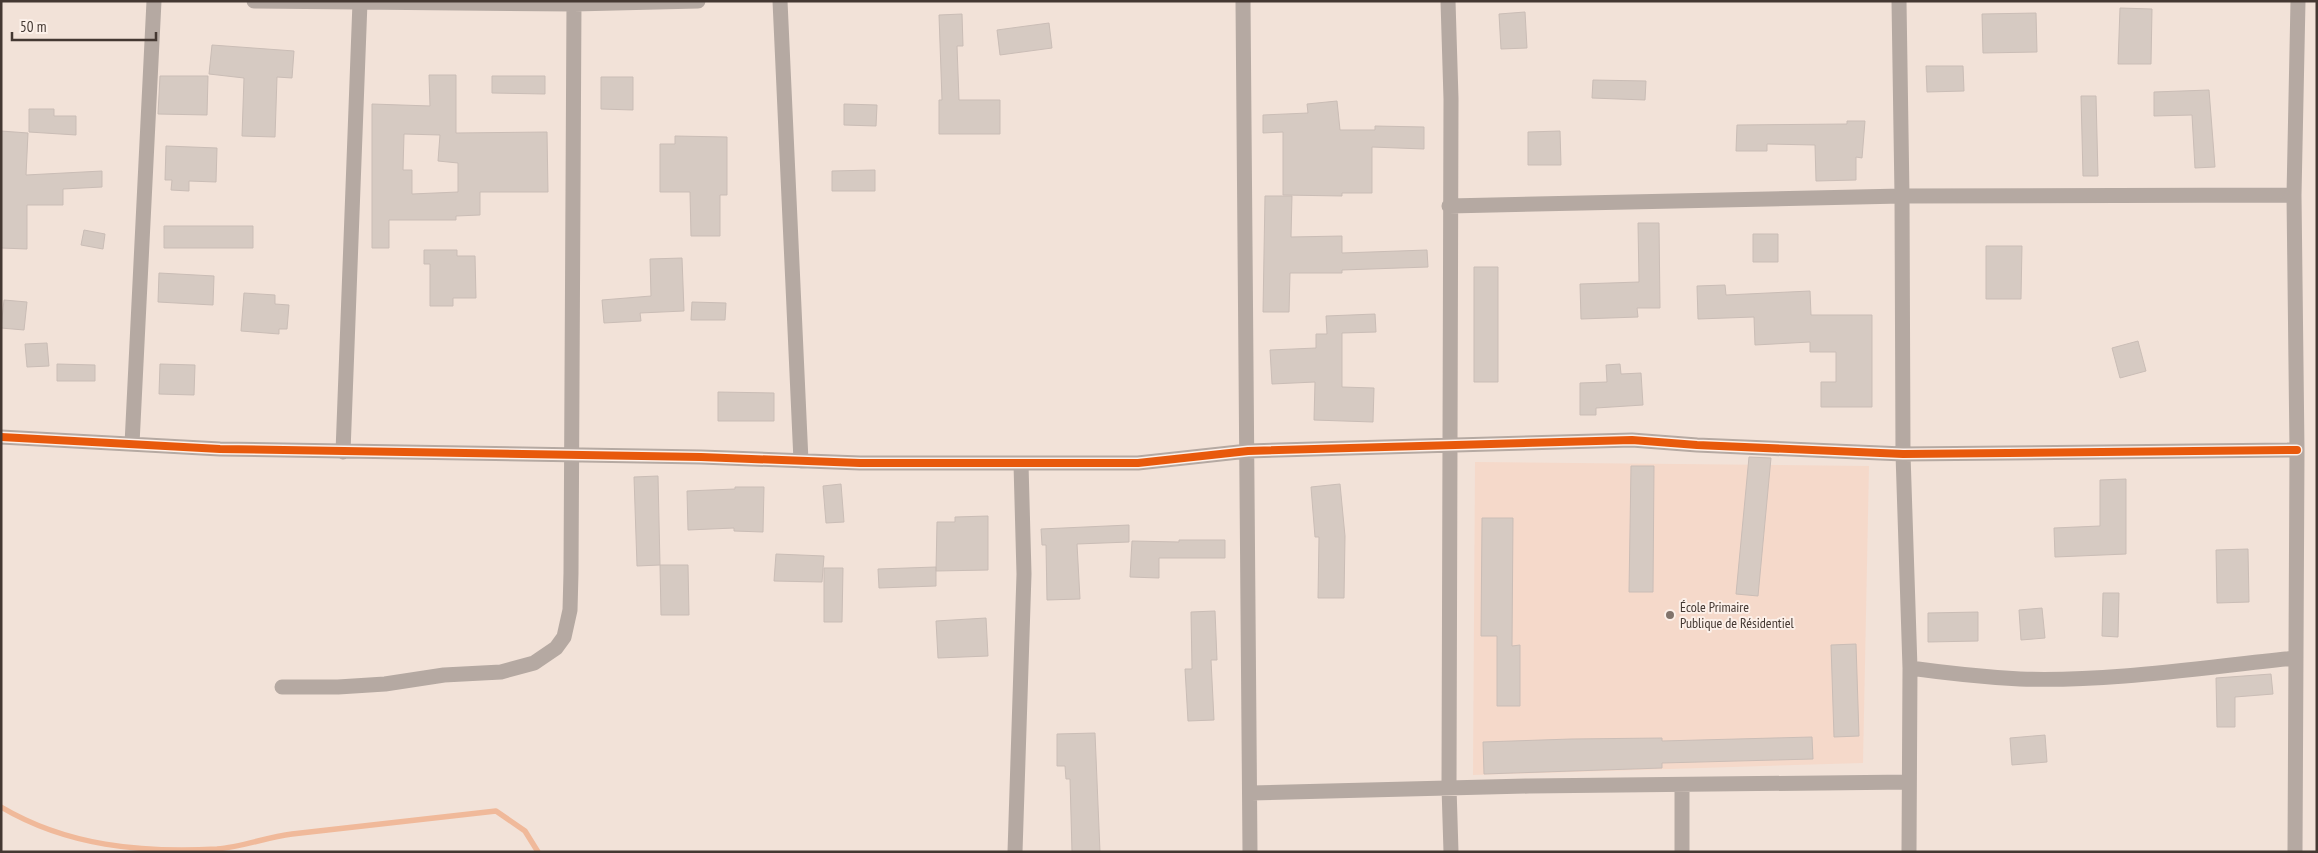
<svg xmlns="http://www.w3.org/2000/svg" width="2318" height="853" font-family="'PT Sans Narrow',sans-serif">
<rect width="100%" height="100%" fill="#f2e2d8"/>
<path fill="#f5d9ca" d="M 1475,462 L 1869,466 L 1863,763 L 1473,775 Z"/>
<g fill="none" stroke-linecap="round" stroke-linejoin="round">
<path stroke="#f0b99a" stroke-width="5.5" d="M 1,807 C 67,846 141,853 217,849 C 242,847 267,837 292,834 C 360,826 428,819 496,811 L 525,831 L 538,852"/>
</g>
<path fill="#d6cac2" stroke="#cabdb6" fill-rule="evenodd" d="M 2120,8 L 2152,9 L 2151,64 L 2118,64 Z
M 1525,12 L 1527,48 L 1501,49 L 1499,14 Z
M 2036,13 L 2037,52 L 1983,53 L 1982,14 Z
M 962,14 L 963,46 L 957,46 L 959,100 L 1000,100 L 1000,134 L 939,134 L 939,100 L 942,100 L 939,15 Z
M 1049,23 L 1052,48 L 1000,55 L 997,30 Z
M 212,45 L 294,51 L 292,78 L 277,77 L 275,137 L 242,136 L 244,78 L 209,74 Z
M 1926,66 L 1963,66 L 1964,91 L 1927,92 Z
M 429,75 L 456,75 L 456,133 L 547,132 L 548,192 L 480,192 L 480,215 L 456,216 L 456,220 L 389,220 L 389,248 L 372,248 L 372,104 L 430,106 ZM 404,134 L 440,135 L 438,161 L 458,163 L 458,192 L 412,194 L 412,170 L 403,170 Z
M 160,76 L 208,76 L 207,115 L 158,114 Z
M 492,76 L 545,76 L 545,94 L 492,93 Z
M 601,77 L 633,77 L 633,110 L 601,109 Z
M 1593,80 L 1646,81 L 1645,100 L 1592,98 Z
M 2209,90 L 2215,167 L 2195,168 L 2192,115 L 2154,116 L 2154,92 Z
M 2081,96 L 2096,96 L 2098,176 L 2083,176 Z
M 1337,101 L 1340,130 L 1375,130 L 1375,126 L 1424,127 L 1424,149 L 1372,147 L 1372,193 L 1342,193 L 1342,196 L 1283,195 L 1283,132 L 1263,133 L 1263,115 L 1308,113 L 1307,104 Z
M 844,104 L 877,105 L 876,126 L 844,125 Z
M 29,109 L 54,109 L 54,116 L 76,116 L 76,135 L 29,132 Z
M 1847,121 L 1865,121 L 1862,158 L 1856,157 L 1856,180 L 1816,181 L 1815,145 L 1767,144 L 1767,151 L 1736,151 L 1737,125 L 1847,124 Z
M 1,131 L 28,133 L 26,175 L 102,171 L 102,187 L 63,189 L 63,205 L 27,205 L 27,249 L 1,248 Z
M 1560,131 L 1561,165 L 1528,165 L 1528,132 Z
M 675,136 L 727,137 L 727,195 L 720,195 L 720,236 L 691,236 L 690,192 L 660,192 L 660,144 L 675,144 Z
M 166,146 L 217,148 L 216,182 L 189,181 L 189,191 L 171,190 L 172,180 L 165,180 Z
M 875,170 L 875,191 L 832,191 L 832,171 Z
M 1265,196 L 1292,196 L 1291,237 L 1342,236 L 1342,253 L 1427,250 L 1428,267 L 1342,270 L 1342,273 L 1290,273 L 1289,312 L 1263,312 Z
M 1638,223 L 1659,223 L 1660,308 L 1637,308 L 1638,317 L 1581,319 L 1580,284 L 1639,282 Z
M 164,226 L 253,226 L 253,248 L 164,248 Z
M 84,230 L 105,234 L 103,249 L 81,245 Z
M 1753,234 L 1778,234 L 1778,262 L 1753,262 Z
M 1986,246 L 2022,246 L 2021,299 L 1986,299 Z
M 424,250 L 457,250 L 457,256 L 475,256 L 476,298 L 453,298 L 453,306 L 430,306 L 430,264 L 424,264 Z
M 682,258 L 684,311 L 640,313 L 641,321 L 604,323 L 602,300 L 651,296 L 650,259 Z
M 1474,267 L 1498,267 L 1498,382 L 1474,382 Z
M 159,273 L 214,276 L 213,305 L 158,302 Z
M 1725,285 L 1726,295 L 1810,291 L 1811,315 L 1872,315 L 1872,407 L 1821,407 L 1821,382 L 1836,382 L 1836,352 L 1810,352 L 1810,342 L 1755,345 L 1754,317 L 1698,319 L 1697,286 Z
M 244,293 L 275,295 L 275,304 L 289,305 L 287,329 L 279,329 L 279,334 L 241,331 Z
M 4,300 L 27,302 L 24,330 L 1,328 Z
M 692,302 L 726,303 L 725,320 L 691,320 Z
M 1375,314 L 1376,332 L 1342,333 L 1342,387 L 1374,388 L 1373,422 L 1314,420 L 1315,382 L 1272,384 L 1270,350 L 1316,348 L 1316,334 L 1327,334 L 1326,316 Z
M 2138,341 L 2146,371 L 2120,378 L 2112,348 Z
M 47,343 L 49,366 L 27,367 L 25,344 Z
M 57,364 L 95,365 L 95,381 L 57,381 Z
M 160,364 L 195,365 L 194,395 L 159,394 Z
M 1620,364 L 1621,374 L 1641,373 L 1643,405 L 1596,408 L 1596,415 L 1580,415 L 1580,383 L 1607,382 L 1606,365 Z
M 718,392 L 774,393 L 774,421 L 718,421 Z
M 1749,457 L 1771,458 L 1758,596 L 1736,594 Z
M 1631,466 L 1654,466 L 1653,592 L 1629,592 Z
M 658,476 L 660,565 L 637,566 L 634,477 Z
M 2126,479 L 2126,554 L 2055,557 L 2054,528 L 2100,526 L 2100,480 Z
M 841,484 L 844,522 L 826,523 L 823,486 Z
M 1340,484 L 1345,536 L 1344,598 L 1318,598 L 1319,537 L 1315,537 L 1311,487 Z
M 735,487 L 764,487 L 763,532 L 734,531 L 734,528 L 688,530 L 687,491 L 735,489 Z
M 988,516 L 988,570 L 936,571 L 937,522 L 955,522 L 955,517 Z
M 1482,518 L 1513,518 L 1512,646 L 1520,645 L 1520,706 L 1497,706 L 1497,636 L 1481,636 Z
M 1129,525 L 1129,542 L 1077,544 L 1080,599 L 1047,600 L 1046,545 L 1042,545 L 1041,529 Z
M 1179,540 L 1225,540 L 1225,558 L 1159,558 L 1159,578 L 1130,577 L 1132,541 L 1179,542 Z
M 2248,549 L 2249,602 L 2217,603 L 2216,550 Z
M 776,554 L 824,556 L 822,582 L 774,581 Z
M 660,565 L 688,565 L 689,615 L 661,615 Z
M 936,567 L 936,586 L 879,588 L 878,569 Z
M 824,568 L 843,568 L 842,622 L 824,622 Z
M 2103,593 L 2119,593 L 2118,637 L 2102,636 Z
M 2042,608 L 2045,638 L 2021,640 L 2019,610 Z
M 1215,611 L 1217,660 L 1211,660 L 1214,720 L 1188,721 L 1185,669 L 1192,669 L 1191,612 Z
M 1978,612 L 1978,641 L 1928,642 L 1928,613 Z
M 986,618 L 988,656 L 938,658 L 936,621 Z
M 1856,644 L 1859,736 L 1834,737 L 1831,645 Z
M 2271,674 L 2273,694 L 2235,697 L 2235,727 L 2217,727 L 2216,678 Z
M 1095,733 L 1100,852 L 1072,852 L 1070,779 L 1066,779 L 1065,766 L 1057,766 L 1057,734 Z
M 2045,735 L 2047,762 L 2012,765 L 2010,738 Z
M 1812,737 L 1813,759 L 1662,763 L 1662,768 L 1484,774 L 1483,742 L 1571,739 L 1662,738 L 1662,741 Z"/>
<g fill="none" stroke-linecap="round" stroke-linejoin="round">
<path stroke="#b5a9a2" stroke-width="15" d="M 254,1 L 574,4 L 698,1
M 780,1 L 801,461
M 1243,1 L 1250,852
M 1448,1 L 1451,99 L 1449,787 L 1451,852
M 1899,1 L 1902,196 L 1903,454 L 1910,668 L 1909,852
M 1449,206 L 1902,196 L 2294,195
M 1,437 L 220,449 L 701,457 L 860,463 L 1138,463 L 1248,451 L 1632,440 L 1697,445 L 1903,454 L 2297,450
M 132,444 L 154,1
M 343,452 L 360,2
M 1910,668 C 1946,673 1983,677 2020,679 C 2112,682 2205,667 2296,658
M 282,687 L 338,687 L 385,684 L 444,675 L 501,672 L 534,663 L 556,648 L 564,637 L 570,610 L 571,573 L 574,1
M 1251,793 L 1529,786 L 1909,782
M 1015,852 L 1024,574 L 1021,464
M 1682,852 L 1682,785
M 2295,852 L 2297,450 L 2294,195 L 2298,1"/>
<defs>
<path id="cycleway" d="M 1,437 L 220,449 L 701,457 L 860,463 L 1138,463 L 1248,451 L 1632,440 L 1697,445 L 1903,454 L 2297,450"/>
</defs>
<use href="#cycleway" stroke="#fcf0e9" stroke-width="11"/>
<use href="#cycleway" stroke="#e8590c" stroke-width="8"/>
</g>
<circle fill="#81746c" stroke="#fcf0e9" stroke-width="2" cx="1670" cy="615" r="5"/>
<g text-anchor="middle" stroke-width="4" stroke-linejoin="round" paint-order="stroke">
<g font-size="14" fill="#443832" stroke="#fcf0e9" text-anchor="start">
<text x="1680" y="612">École Primaire<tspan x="1680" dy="16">Publique de Résidentiel</tspan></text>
</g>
</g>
<rect width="2318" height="853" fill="none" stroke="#443832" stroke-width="5"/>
<path d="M12 32v8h144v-8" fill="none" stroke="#443832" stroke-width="2.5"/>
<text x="20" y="32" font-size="15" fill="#443832" stroke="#fcf0e9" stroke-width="4" paint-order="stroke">50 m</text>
</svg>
